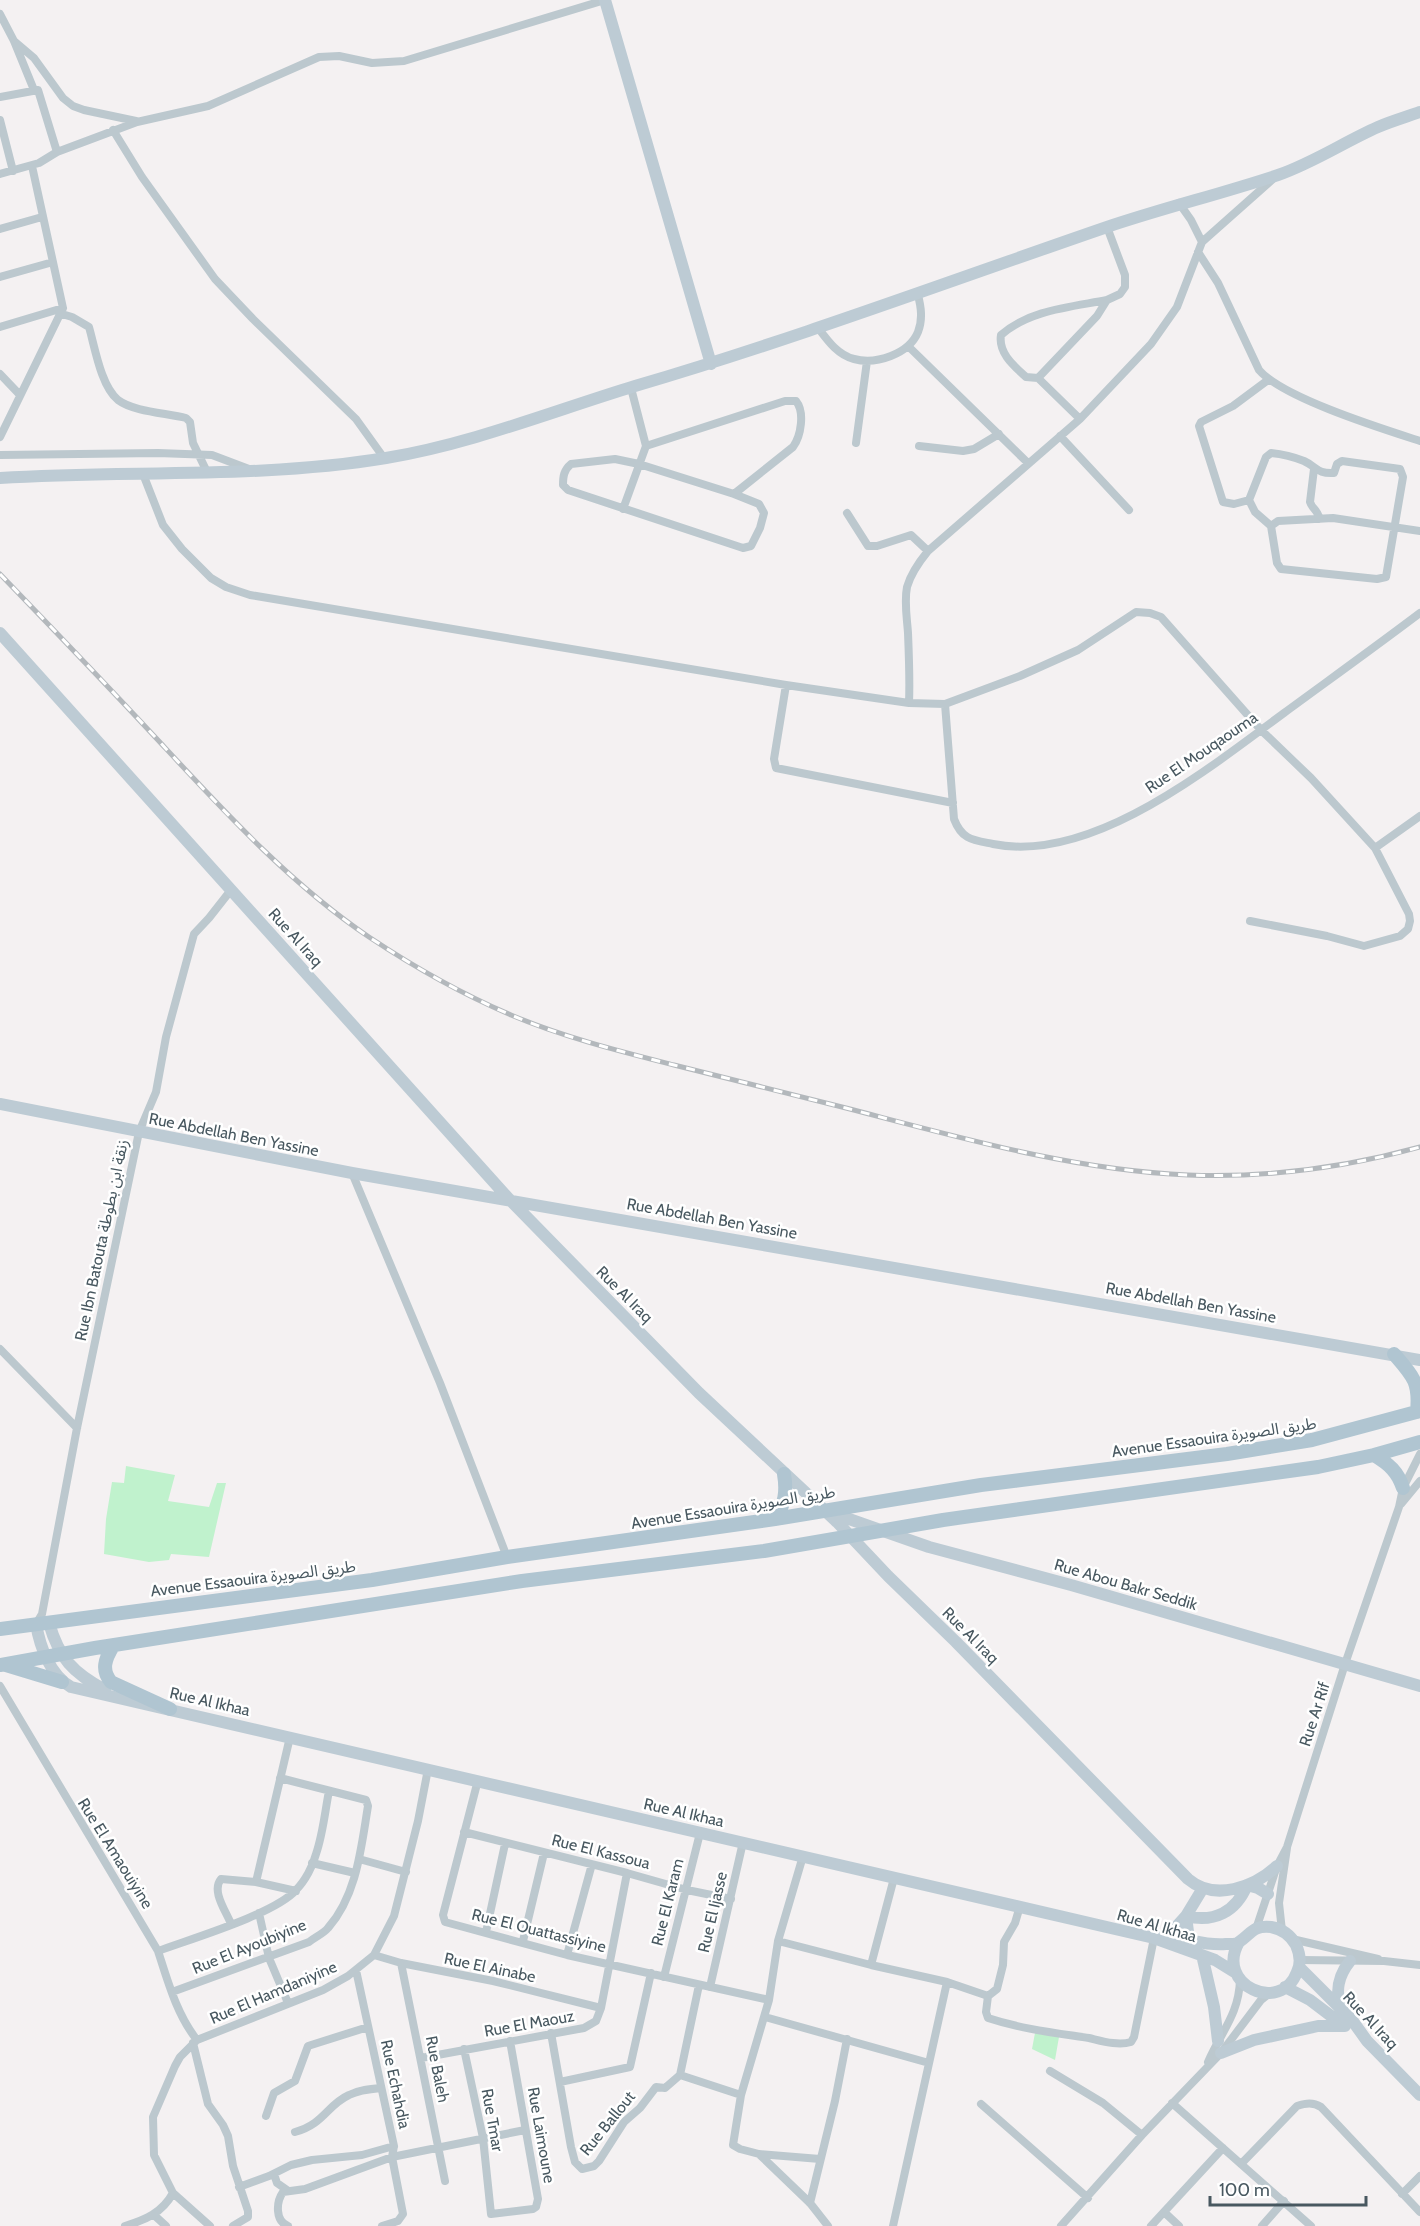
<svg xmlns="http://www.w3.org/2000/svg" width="1420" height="2226" font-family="Cabin,'Noto Sans Arabic',sans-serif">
<rect width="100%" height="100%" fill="#f4f1f2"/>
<path fill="#c0f2cd" d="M 126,1466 L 175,1475 L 168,1501 L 209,1507 L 217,1483 L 226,1483 L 209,1557 L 171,1554 L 169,1560 L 149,1562 L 104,1554 L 106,1519 L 112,1482 L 124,1483 Z
M 1035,2033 L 1059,2037 L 1055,2060 L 1032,2049 Z"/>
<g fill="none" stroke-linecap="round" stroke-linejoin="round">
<path stroke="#bcc8ce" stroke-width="8" d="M 0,14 L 14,41 L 34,90
M 14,41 L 34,58 L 63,98 L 73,106 L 84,110 L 136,121
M 0,97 L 38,90 L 57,152
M 0,120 L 13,171
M 113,130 L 142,177 L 215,279 L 253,319 L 356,419 L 384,458
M 0,174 L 39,163 L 57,152 L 137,122 L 208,106 L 319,57 L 339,56 L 372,63 L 404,61 L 605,0
M 1179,203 L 1191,220 L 1202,242
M 0,229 L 42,217
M 1198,252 L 1218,283 L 1259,370 C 1283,398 1383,429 1420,441
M 0,277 L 53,262
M 1107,300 C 1071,307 1029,310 1001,335 C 998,353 1014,366 1026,377 L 1038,378 L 1097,316 L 1107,300 L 1120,294 L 1125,287 L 1125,275 L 1107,227
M 62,314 L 72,317 L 89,327 C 95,348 101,386 118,400 C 134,412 167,413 186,418 L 190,422 L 193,443 L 207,472
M 0,327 L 63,308
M 819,329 C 828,341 838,355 854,359 C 876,365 909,354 918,332 C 923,319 921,307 918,295
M 909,347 L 1028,463
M 0,374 L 20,395
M 1038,378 L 1080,419
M 1060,436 L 1129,510
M 0,437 L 63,308 L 32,166
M 856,443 L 867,361
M 646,446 L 785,401 L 796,401 C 805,412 801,436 793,447 L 734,494
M 919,446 L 963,451 L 974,449 L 999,434
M 0,455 L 158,453 L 212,455 L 249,469
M 615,459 L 639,464 L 734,494 L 759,504 L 764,513 L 760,528 L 751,546 L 743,548 L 568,490 L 563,485 C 563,476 564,470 571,464 Z
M 1314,469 L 1310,502 C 1312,509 1319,511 1319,519
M 143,474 L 163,525 L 182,549 L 211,578 L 226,587 L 250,595 L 786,685 L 909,703 L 945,704 L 1020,676 L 1078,650 L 1136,612 L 1150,613 L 1161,617 L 1261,730 L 1311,778 L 1375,848 L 1420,816
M 1249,500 L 1255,512 L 1271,526 L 1277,563 L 1281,569 L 1377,579 L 1386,577 L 1403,477 L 1400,469 L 1342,461 L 1337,464 L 1334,473 C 1317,474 1317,467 1304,461 C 1294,457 1281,454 1271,453 L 1266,457 L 1249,500 L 1234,504 L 1223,502 L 1199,426 L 1201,422 L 1233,406 L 1268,380
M 623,509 L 646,446 L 631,388
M 847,513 L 868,546 L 877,546 L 911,535 L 928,551
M 1271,526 L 1278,521 L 1333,518 L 1420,531
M 786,685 L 774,759 L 776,768 L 953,803
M 909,703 C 910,680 909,657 908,633 C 907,618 904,602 907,587 C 911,573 919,562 928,551 L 1080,419 L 1151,344 L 1177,307 L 1202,242 L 1274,178
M 945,704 L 954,819 C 962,840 973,840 993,844 C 1092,864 1209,768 1284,713 C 1329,680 1375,647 1420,613
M 1250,921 L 1327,936 L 1364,946 L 1400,936 L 1408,929 L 1410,921 L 1409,914 L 1375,848
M 352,1173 L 440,1383 L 507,1557
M 0,1349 L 77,1428
M 1401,1504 L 1420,1481
M 36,1624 L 42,1614 L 77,1428 L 139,1132 L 156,1092 L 166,1037 L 194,934 L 209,918 L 231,890
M 0,1686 L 158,1951 C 168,1982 177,2015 197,2040
M 478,1780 L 443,1915 L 445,1922 L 567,1955 L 769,2000
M 464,1832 L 627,1873 L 687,1890 L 731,1899
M 803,1856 L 778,1941 L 769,2000 L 741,2095 L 733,2145 L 740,2149 L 759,2154 L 810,2203 L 828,2226
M 359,1859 L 406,1872
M 312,1863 L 355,1873
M 256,1882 L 290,1737
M 1020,1906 L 1015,1923 L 1004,1942 L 1003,1965 L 997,1989 L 988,1996 L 986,2012 L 988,2018 C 1021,2029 1056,2033 1089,2038 C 1102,2041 1118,2046 1131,2042 L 1134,2037 L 1154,1938
M 259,1913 L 269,1958 L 288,2003
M 231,1924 C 226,1911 211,1891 221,1879 L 256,1882 L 296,1891
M 1256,1929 L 1277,1866 L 1287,1847 L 1345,1664 L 1399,1507 L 1403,1488 L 1420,1454
M 1282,1931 L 1279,1903 L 1287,1848
M 486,1932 L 505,1844
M 1292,1939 L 1378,1959
M 523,1941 L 544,1853
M 778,1941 L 871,1965 L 947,1982 L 988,1996
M 158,1951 C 190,1939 275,1914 296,1890 C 305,1881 313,1866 316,1854 C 323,1834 325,1811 329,1791
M 374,1955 L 401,1963 L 493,1981 L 601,2008
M 567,1955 L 592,1864
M 1300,1960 L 1384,1961 L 1420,1965
M 401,1963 L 445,2181
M 871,1965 L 894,1878
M 356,1970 L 394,2146 L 392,2157 L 403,2214 L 398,2221 L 382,2226
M 664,1977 L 700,1833
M 710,1987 L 743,1842
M 172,1992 L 309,1942 C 315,1937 323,1934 328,1928 C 357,1895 361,1848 368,1806 L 366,1800 L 280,1778
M 765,2017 L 929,2063
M 551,2033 L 571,2147 L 575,2162 L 582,2169 L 594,2166 L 599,2161 L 624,2122 L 640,2108 L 656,2087 L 665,2088 L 680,2075
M 193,2043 L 208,2104 L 223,2125 L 228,2136 L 233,2166 L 248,2211 L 248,2217 L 233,2226
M 464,2049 L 483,2138 L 491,2214 L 533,2209 L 536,2207 L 538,2199 L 510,2041
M 421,2058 L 584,2028 L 596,2021 L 601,2008 L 627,1873
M 1208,2062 C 1221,2032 1239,2014 1240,1980
M 1050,2071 L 1103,2103 L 1142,2135
M 680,2075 L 699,1985
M 680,2075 L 741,2095
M 560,2082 L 630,2067 L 651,1973
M 1172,2103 L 1311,2226
M 981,2104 L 1088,2198
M 266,2116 L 274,2093 L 295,2081 L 308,2046 L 368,2027
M 295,2132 C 324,2124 327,2105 349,2095 C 359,2090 370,2089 381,2088
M 759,2154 L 820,2159
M 1241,2164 L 1297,2106 C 1306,2103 1313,2102 1321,2107 L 1420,2212
M 274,2174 L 277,2183 L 287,2190
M 239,2187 L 269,2176 L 291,2165 L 312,2160 L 362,2155 L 394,2146
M 1402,2194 L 1420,2176
M 810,2203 L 835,2101 L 847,2039
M 1164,2212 L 1179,2226
M 154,2215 L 166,2226
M 125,2226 C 145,2220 162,2213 173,2193
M 210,2226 L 173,2193 L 154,2155 L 153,2117 L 175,2066 L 180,2057 L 197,2040 L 323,1990 L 348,1976 L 374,1955 L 394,1916 L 418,1821 L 428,1769
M 288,2226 C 275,2221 276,2202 283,2192 L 305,2189 L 392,2157 L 525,2130
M 893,2226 L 947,1982
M 1061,2226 L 1142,2135 L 1221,2053 L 1261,2000 L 1270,1993
M 1151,2226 L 1223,2148
M 1262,2226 L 1284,2201"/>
<path stroke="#bdcbd4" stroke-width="12" d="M 605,0 L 711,364
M 0,478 C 128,470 258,479 386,458 C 471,444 553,411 635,386 C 795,339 950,281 1107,227 C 1163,208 1221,194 1278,175 C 1313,163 1344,142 1378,127 C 1392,121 1406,117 1420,112
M 0,633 L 509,1199 L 699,1393 L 837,1522 L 888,1576 L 956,1642 L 1188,1879 C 1215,1902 1254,1887 1277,1866
M 0,1104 L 352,1173 L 1420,1360
M 829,1512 L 929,1547 L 1071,1585 L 1420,1686
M 49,1623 C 59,1658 73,1673 105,1690
M 36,1624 C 40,1647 50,1675 71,1687 L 1154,1938 L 1215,1960 L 1236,1973
M 1168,1936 L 1186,1916 L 1203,1888
M 1154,1938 C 1178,1933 1201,1947 1226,1944 C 1229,1944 1237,1944 1239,1942 C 1251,1934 1253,1925 1271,1927 C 1282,1929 1291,1936 1296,1945 C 1300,1954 1301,1964 1297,1972 C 1281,2015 1214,1985 1239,1942
M 1189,1940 L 1186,1916 C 1214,1923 1236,1912 1247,1885 L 1258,1888 L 1268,1894
M 1202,1955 L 1214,2007 L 1218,2041
M 1299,1967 L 1352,2020 L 1367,2041 L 1420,2095
M 1285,1987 L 1310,2000 L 1343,2025
M 1341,2009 C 1335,1991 1338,1976 1350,1961
M 1221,2053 L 1254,2040 L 1318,2026 L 1345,2026"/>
<path stroke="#b0c5d1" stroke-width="14" d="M 1394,1354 C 1413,1376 1420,1382 1417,1412
M 1374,1455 C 1389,1464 1398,1472 1403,1488
M 775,1519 C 785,1504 787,1492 784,1474
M 0,1629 L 372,1580 L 507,1557 L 775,1519 L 981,1485 L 1227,1454 L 1312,1440 L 1420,1411
M 113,1646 C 105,1659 101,1670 111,1682 L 170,1709
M 0,1665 L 95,1648 L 522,1581 L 764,1551 L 943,1520 L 1318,1467 L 1374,1455 L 1420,1442
M 6,1665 L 62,1682"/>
<defs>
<path id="rail" d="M 0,574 C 52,628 105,683 156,738 C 222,809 289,883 369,937 C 414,967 462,994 511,1015 C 563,1037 619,1051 674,1065 C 731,1079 789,1094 846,1108 C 958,1137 1072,1170 1188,1175 C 1266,1178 1344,1168 1420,1147"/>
</defs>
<use href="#rail" stroke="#b3b8bc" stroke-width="5"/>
<use href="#rail" stroke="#fff" stroke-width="3" stroke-dasharray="9" stroke-linecap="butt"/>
</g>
<g text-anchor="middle" stroke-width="5" stroke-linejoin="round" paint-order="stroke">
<g font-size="16" fill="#485860" stroke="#fff">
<text transform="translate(1201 752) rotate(-34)" y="6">Rue El Mouqaouma</text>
<text transform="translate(296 937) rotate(48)" y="6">Rue Al Iraq</text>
<text transform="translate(234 1134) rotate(11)" y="6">Rue Abdellah Ben Yassine</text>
<text transform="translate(712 1218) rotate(10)" y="6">Rue Abdellah Ben Yassine</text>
<text transform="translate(101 1240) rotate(-78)" y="6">Rue Ibn Batouta زنقة ابن بطوطة</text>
<text transform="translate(625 1294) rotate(45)" y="6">Rue Al Iraq</text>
<text transform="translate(1191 1302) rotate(10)" y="6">Rue Abdellah Ben Yassine</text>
<text transform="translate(1214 1437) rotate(-8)" y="6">Avenue Essaouira طريق الصويرة</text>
<text transform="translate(733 1507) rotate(-9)" y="6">Avenue Essaouira طريق الصويرة</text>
<text transform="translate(253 1578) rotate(-7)" y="6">Avenue Essaouira طريق الصويرة</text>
<text transform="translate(1126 1584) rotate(16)" y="6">Rue Abou Bakr Seddik</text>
<text transform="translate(971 1635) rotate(45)" y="6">Rue Al Iraq</text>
<text transform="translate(210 1701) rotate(13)" y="6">Rue Al Ikhaa</text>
<text transform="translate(1314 1714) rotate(-72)" y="6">Rue Ar Rif</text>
<text transform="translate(684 1812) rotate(13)" y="6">Rue Al Ikhaa</text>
<text transform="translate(601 1851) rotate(14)" y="6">Rue El Kassoua</text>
<text transform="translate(116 1853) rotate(58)" y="6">Rue El Amaouiyine</text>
<text transform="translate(667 1902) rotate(-76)" y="6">Rue El Karam</text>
<text transform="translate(712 1912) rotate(-77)" y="6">Rue El Ijasse</text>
<text transform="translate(1157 1925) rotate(16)" y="6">Rue Al Ikhaa</text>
<text transform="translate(539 1930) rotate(14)" y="6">Rue El Ouattassiyine</text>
<text transform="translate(249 1946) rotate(-22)" y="6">Rue El Ayoubiyine</text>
<text transform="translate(490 1967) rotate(12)" y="6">Rue El Ainabe</text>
<text transform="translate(273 1992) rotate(-23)" y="6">Rue El Hamdaniyine</text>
<text transform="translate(1371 2020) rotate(47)" y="6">Rue Al Iraq</text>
<text transform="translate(529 2023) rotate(-10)" y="6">Rue El Maouz</text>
<text transform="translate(438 2069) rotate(79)" y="6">Rue Baleh</text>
<text transform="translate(396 2084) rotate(78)" y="6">Rue Echahdia</text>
<text transform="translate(493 2120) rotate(80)" y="6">Rue Tmar</text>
<text transform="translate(607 2123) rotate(-51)" y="6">Rue Ballout</text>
<text transform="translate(542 2135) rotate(80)" y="6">Rue Laimoune</text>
</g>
</g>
<path d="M1210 2196v9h156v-9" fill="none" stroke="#485860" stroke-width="3"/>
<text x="1219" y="2196" font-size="18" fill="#485860" stroke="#ffffff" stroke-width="4.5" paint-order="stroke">100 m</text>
</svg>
